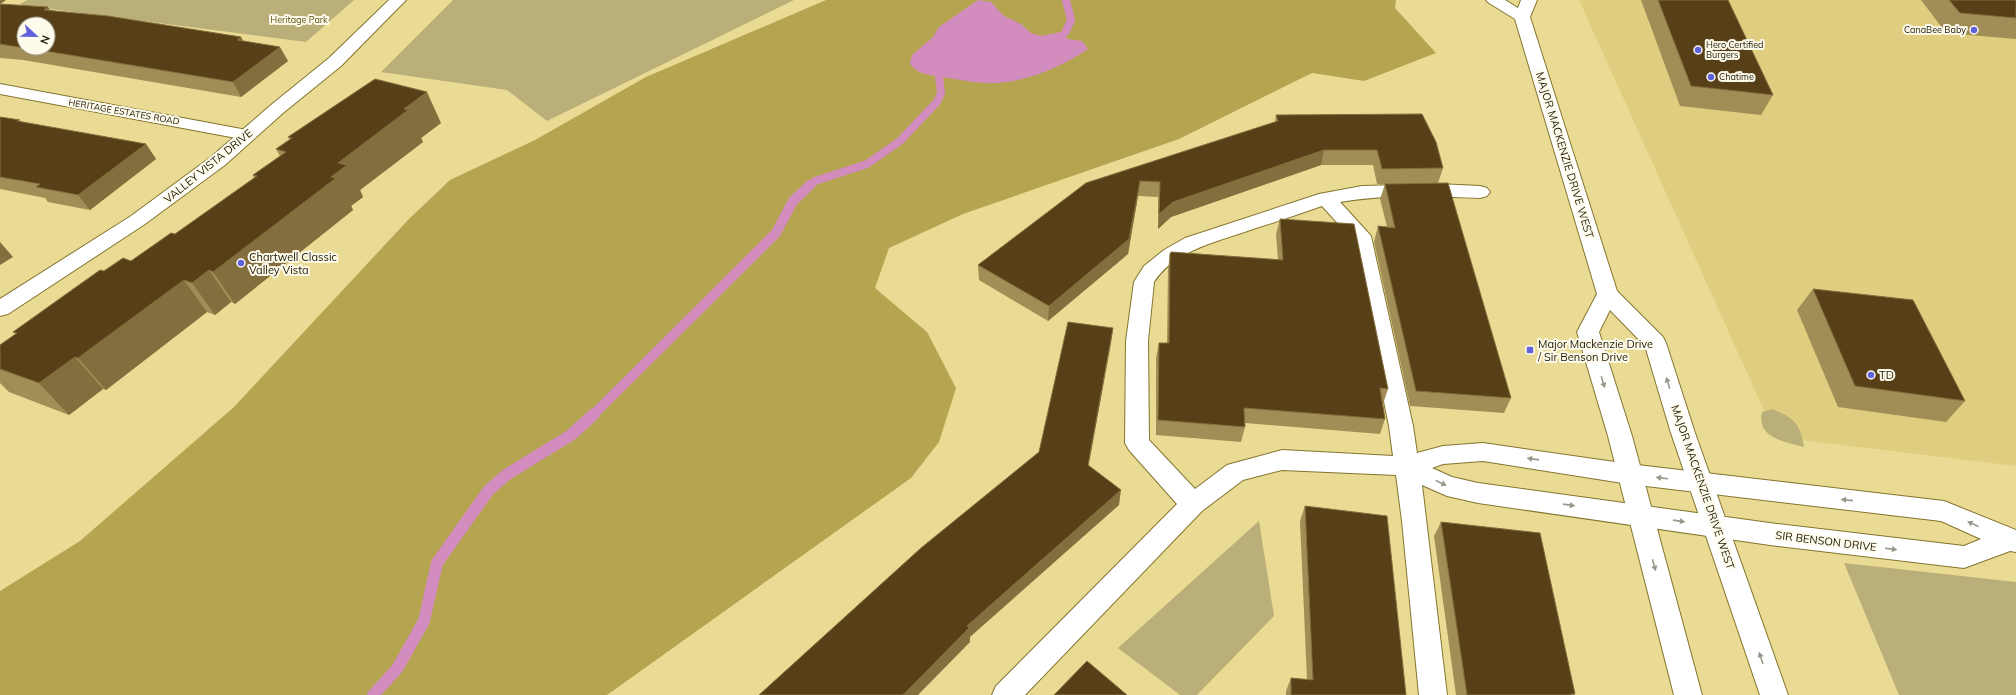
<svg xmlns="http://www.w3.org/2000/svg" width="2016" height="695" font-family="Mulish,sans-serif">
<rect width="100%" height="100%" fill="#eadb94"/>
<path fill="#dfce7f" d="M 1579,0 L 2016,0 L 2016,466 L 1776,437 Z"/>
<path fill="#baaf78" d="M 27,0 L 354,0 L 306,42 L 19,5 Z
M 453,0 L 794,0 L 547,121 L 507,90 L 381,72 Z
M 1772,409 C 1794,418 1800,423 1804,447 C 1785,442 1756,438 1762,412 Z
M 1259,521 L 1274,616 L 1197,695 L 1180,695 L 1118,648 Z
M 1844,563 L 2016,582 L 2016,695 L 1899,695 Z"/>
<path fill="#b5a450" d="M 826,0 L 1396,0 L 1395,8 L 1436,53 L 1364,81 L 1312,73 L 1179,139 L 963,214 L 889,248 L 875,288 L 927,332 L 956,388 L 939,442 L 911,478 L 607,695 L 0,695 L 0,591 L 80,541 L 234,407 L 408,220 L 450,180 L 535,140 L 646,77 Z"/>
<path fill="#d28cbe" d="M 978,0 L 991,2 L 1004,16 L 1021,24 L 1031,33 L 1041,36 L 1066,31 L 1067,39 L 1082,41 L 1088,49 C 1063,66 1029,81 997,83 C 979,84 960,80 943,77 C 928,74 920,76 910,64 L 912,55 L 933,37 L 939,27 Z"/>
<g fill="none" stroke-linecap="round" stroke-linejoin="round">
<path stroke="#d28cbe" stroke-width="8" d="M 1066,0 L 1071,20 L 1066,31
M 809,186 L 815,181 L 867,164 L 900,141 L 937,102 L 941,93 L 939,76"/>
<path stroke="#d28cbe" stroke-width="10" d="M 593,415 L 776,233 L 793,201 L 810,185"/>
<path stroke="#d28cbe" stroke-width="12" d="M 373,695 L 397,669 L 424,621 L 437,563 L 488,491 L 506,475 L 571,435 L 594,414"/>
<defs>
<path id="minor" d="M 0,84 L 247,130 L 253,131 L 256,135 L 253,139 L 247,140 L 0,94 Z
M 1438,184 L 1480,186 L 1487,188 L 1490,192 L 1487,196 L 1480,198 C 1434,196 1386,194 1340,202 L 1371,236 L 1413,426 L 1417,453 L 1443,446 L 1483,443 L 1629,464 L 1944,501 L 2016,530 L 2016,552 L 2010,551 L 1964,568 L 1777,546 L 1478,503 L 1447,496 L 1422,485 L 1447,695 L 1419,695 L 1402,521 L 1396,475 L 1282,470 L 1243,480 L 1202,511 L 1025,695 L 992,695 L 996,686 L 1177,504 L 1129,450 L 1125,443 L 1126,341 L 1134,282 L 1144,266 L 1164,250 L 1185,238 L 1319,194 L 1362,186 ZM 1322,206 L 1351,238 L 1389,426 L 1393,456 L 1282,450 L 1227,465 L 1195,489 L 1149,440 L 1148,341 L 1154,282 C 1174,250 1220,241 1253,229 C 1276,222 1299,214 1322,206 ZM 1483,461 L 1629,484 L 1941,521 L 1981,539 L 1964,546 L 1777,524 L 1478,483 L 1452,477 L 1432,468 L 1443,464 Z"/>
<path id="tertiary" d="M 389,0 L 406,0 L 341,66 L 283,113 L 225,165 L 145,224 L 8,314 L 0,316 L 0,299 L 131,216 L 211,157 L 271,105 L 329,58 Z"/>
<path id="primary" d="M 1486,0 L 1505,0 L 1518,8 L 1521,0 L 1537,0 L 1530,17 L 1617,291 L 1663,337 L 1666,343 L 1695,433 L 1788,695 L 1760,695 L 1671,433 L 1645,346 L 1610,310 L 1599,332 L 1632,436 L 1702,695 L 1674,695 L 1608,436 L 1577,332 L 1597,294 L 1515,19 L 1489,3 Z"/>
</defs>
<use href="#minor" stroke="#83752f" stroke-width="2"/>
<use href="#tertiary" stroke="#83752f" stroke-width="2"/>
<use href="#primary" stroke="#83752f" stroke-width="2"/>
<use href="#minor" fill="#fff" fill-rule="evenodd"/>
<use href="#tertiary" fill="#fff" fill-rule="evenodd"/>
<use href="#primary" fill="#fff" fill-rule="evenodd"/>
</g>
<path fill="#a08e56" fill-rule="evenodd" d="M 0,0 L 6,0 L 0,4 L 50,10 L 241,37 L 243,41 L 288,61 L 241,97 L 23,60 L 0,58 ZM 24,24 L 48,48 L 24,48 Z
M 1641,0 L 1728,0 L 1773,95 L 1761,115 L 1680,106 Z
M 1921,0 L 2016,0 L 2016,39 L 1946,33 Z
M 1276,115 L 1443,168 L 1438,183 L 1386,184 L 1511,398 L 1504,413 L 1410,406 L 1374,242 L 1378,226 L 1387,227 L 1380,199 L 1385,184 L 1377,184 L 1373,165 L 1321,165 L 1171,217 L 1158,229 L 1158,197 L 1138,196 L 1128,254 L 1048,321 L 979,280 L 978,265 L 1086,183 L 1275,122 Z
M 0,117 L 22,122 L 146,144 L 156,159 L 90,210 L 48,202 L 45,198 L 0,189 Z
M 441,123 L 421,138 L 423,142 L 360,190 L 363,197 L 351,206 L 353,210 L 235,304 L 231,302 L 215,315 L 207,312 L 106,390 L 103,389 L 69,415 L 9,392 L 0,383 L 0,345 L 16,334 L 13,332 L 104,271 L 131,261 L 175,234 L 254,178 L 253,175 L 280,156 L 276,149 L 290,140 L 288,137 Z
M 1280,219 L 1388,389 L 1383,404 L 1385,419 L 1380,434 L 1245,423 L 1245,427 L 1241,442 L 1156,435 L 1156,358 L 1159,343 L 1167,343 L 1168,269 L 1170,254 L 1278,260 L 1276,234 Z
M 1813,289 L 1965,401 L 1946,422 L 1838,407 L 1797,310 Z
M 1305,506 L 1406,695 L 1286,695 L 1286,691 L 1291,678 L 1307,680 L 1300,521 Z
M 1441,522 L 1575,694 L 1574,695 L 1456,695 L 1434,536 Z"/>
<path fill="#836e3d" d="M 0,0 L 6,0 L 0,4 Z
M 48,7 L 57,21 L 44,10 Z
M 241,37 L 249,52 L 237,40 Z
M 280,47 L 288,61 L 241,97 L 233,82 Z
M 427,92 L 441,123 L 421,138 L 423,142 L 360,190 L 363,197 L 351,206 L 353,210 L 235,304 L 213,272 L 331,177 L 338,163 L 404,109 Z
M 146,144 L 156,159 L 90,210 L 78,195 Z
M 1324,150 L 1321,165 L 1171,217 L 1158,229 L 1159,214 L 1173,202 Z
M 1140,181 L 1138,196 L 1128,254 L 1048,321 L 1049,306 Z
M 0,242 L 13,257 L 0,265 Z
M 209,270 L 231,302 L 215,315 L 192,283 Z
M 184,280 L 207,312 L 106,390 L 78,358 Z
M 1113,328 L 1111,343 L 1086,480 L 1088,465 Z
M 75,357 L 103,389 L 69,415 L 39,383 Z
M 1121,490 L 1119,505 L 970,637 L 970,642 L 918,695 L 903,695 L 967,626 Z"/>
<path fill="#574018" stroke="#836e3d" d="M 1658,0 L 1728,0 L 1773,95 L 1691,86 Z
M 1949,0 L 2016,0 L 2016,18 L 1960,13 Z
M 0,4 L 48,7 L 44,10 L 108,16 L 241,37 L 237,40 L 280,47 L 233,82 L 27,48 L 48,48 L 48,24 L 24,24 L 24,48 L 0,44 Z
M 375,79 L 427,92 L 404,109 L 408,110 L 338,163 L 347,165 L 331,177 L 336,178 L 213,272 L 209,270 L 192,283 L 184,280 L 78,358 L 75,357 L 39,383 L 0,369 L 0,345 L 17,333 L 13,332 L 100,270 L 104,271 L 123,258 L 131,261 L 171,233 L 175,234 L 257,176 L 253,175 L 286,152 L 276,149 L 292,138 L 288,137 Z
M 1422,114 L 1436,142 L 1443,168 L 1382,169 L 1377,150 L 1324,150 L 1173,202 L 1159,214 L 1160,182 L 1140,181 L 1129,239 L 1049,306 L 978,265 L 1086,183 L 1278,121 L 1276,115 Z
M 0,117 L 20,120 L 17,121 L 146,144 L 78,195 L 36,187 L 40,184 L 0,177 Z
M 1448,183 L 1511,398 L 1416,391 L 1378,226 L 1395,228 L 1385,184 Z
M 1280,219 L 1354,224 L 1388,389 L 1380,388 L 1385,419 L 1244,408 L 1245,427 L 1158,420 L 1159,343 L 1169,343 L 1170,254 L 1171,252 L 1283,260 Z
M 1813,289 L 1913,300 L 1965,401 L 1855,386 Z
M 1068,322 L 1113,328 L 1088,465 L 1121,490 L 967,626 L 969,628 L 903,695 L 759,695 L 921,548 L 1039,452 Z
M 1305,506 L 1387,516 L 1406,695 L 1291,695 L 1291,678 L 1313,680 Z
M 1441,522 L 1540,533 L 1575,694 L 1571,694 L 1571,695 L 1467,695 Z
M 1087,661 L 1127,695 L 1054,695 Z"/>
<defs><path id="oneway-solid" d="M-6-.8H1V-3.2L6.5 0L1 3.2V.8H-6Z"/></defs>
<g fill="#9a988c">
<use href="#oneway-solid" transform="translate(1603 382) rotate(73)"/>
<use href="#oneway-solid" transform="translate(1668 383) rotate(-107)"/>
<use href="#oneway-solid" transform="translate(1533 459) rotate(-172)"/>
<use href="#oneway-solid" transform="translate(1662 478) rotate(-173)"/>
<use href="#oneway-solid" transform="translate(1441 483) rotate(26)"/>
<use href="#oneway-solid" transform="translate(1847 500) rotate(-174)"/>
<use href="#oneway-solid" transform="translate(1569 505) rotate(8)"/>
<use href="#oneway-solid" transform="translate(1679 521) rotate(8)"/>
<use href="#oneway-solid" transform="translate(1973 524) rotate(-156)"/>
<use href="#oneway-solid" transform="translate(1891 549) rotate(7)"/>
<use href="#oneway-solid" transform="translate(1654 565) rotate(75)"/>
<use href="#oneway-solid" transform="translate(1761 658) rotate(-109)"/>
</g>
<g fill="#5f62da" stroke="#fefbed" stroke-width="1.5">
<circle cx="1974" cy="30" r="4"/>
<circle cx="1698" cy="50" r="4"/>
<circle cx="1711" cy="77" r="4"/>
<circle cx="241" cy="263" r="4"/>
<rect x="1526" y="346" width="8" height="8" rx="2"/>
<circle cx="1871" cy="375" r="4"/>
</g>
<g text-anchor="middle" stroke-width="4" stroke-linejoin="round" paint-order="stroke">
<g font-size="9" fill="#5b4f0d" stroke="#fefbed">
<text x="299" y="23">Heritage Park</text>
</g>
<g font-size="9" fill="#1f1900" stroke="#fefbed" text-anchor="start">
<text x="1966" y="33" text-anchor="end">CanaBee Baby</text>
<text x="1706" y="48">Hero Certified<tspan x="1706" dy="10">Burgers</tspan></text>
<text x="1719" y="80">Chatime</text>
</g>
<g font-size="9" fill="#1f1900" stroke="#fefbed">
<text transform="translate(124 112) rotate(10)" y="3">HERITAGE ESTATES ROAD</text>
</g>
<g font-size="11" fill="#1f1900" stroke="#fefbed">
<text transform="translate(1565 155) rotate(73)" y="4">MAJOR MACKENZIE DRIVE WEST</text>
<text transform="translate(208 166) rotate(-39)" y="4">VALLEY VISTA DRIVE</text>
<text transform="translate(1703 487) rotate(71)" y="4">MAJOR MACKENZIE DRIVE WEST</text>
<text transform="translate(1826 541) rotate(7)" y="4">SIR BENSON DRIVE</text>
</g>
<g font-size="11" fill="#1f1900" stroke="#fefbed" text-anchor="start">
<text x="249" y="261">Chartwell Classic<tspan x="249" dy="13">Valley Vista</tspan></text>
<text x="1538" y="348">Major Mackenzie Drive<tspan x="1538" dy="13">/ Sir Benson Drive</tspan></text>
<text x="1879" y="379">TD</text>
</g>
</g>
<g transform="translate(36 36) rotate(112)"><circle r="19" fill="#fefbed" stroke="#a5a18e"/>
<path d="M0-3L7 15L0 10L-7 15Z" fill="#5f62da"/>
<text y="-6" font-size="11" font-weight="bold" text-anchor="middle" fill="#1f1900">N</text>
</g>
</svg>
